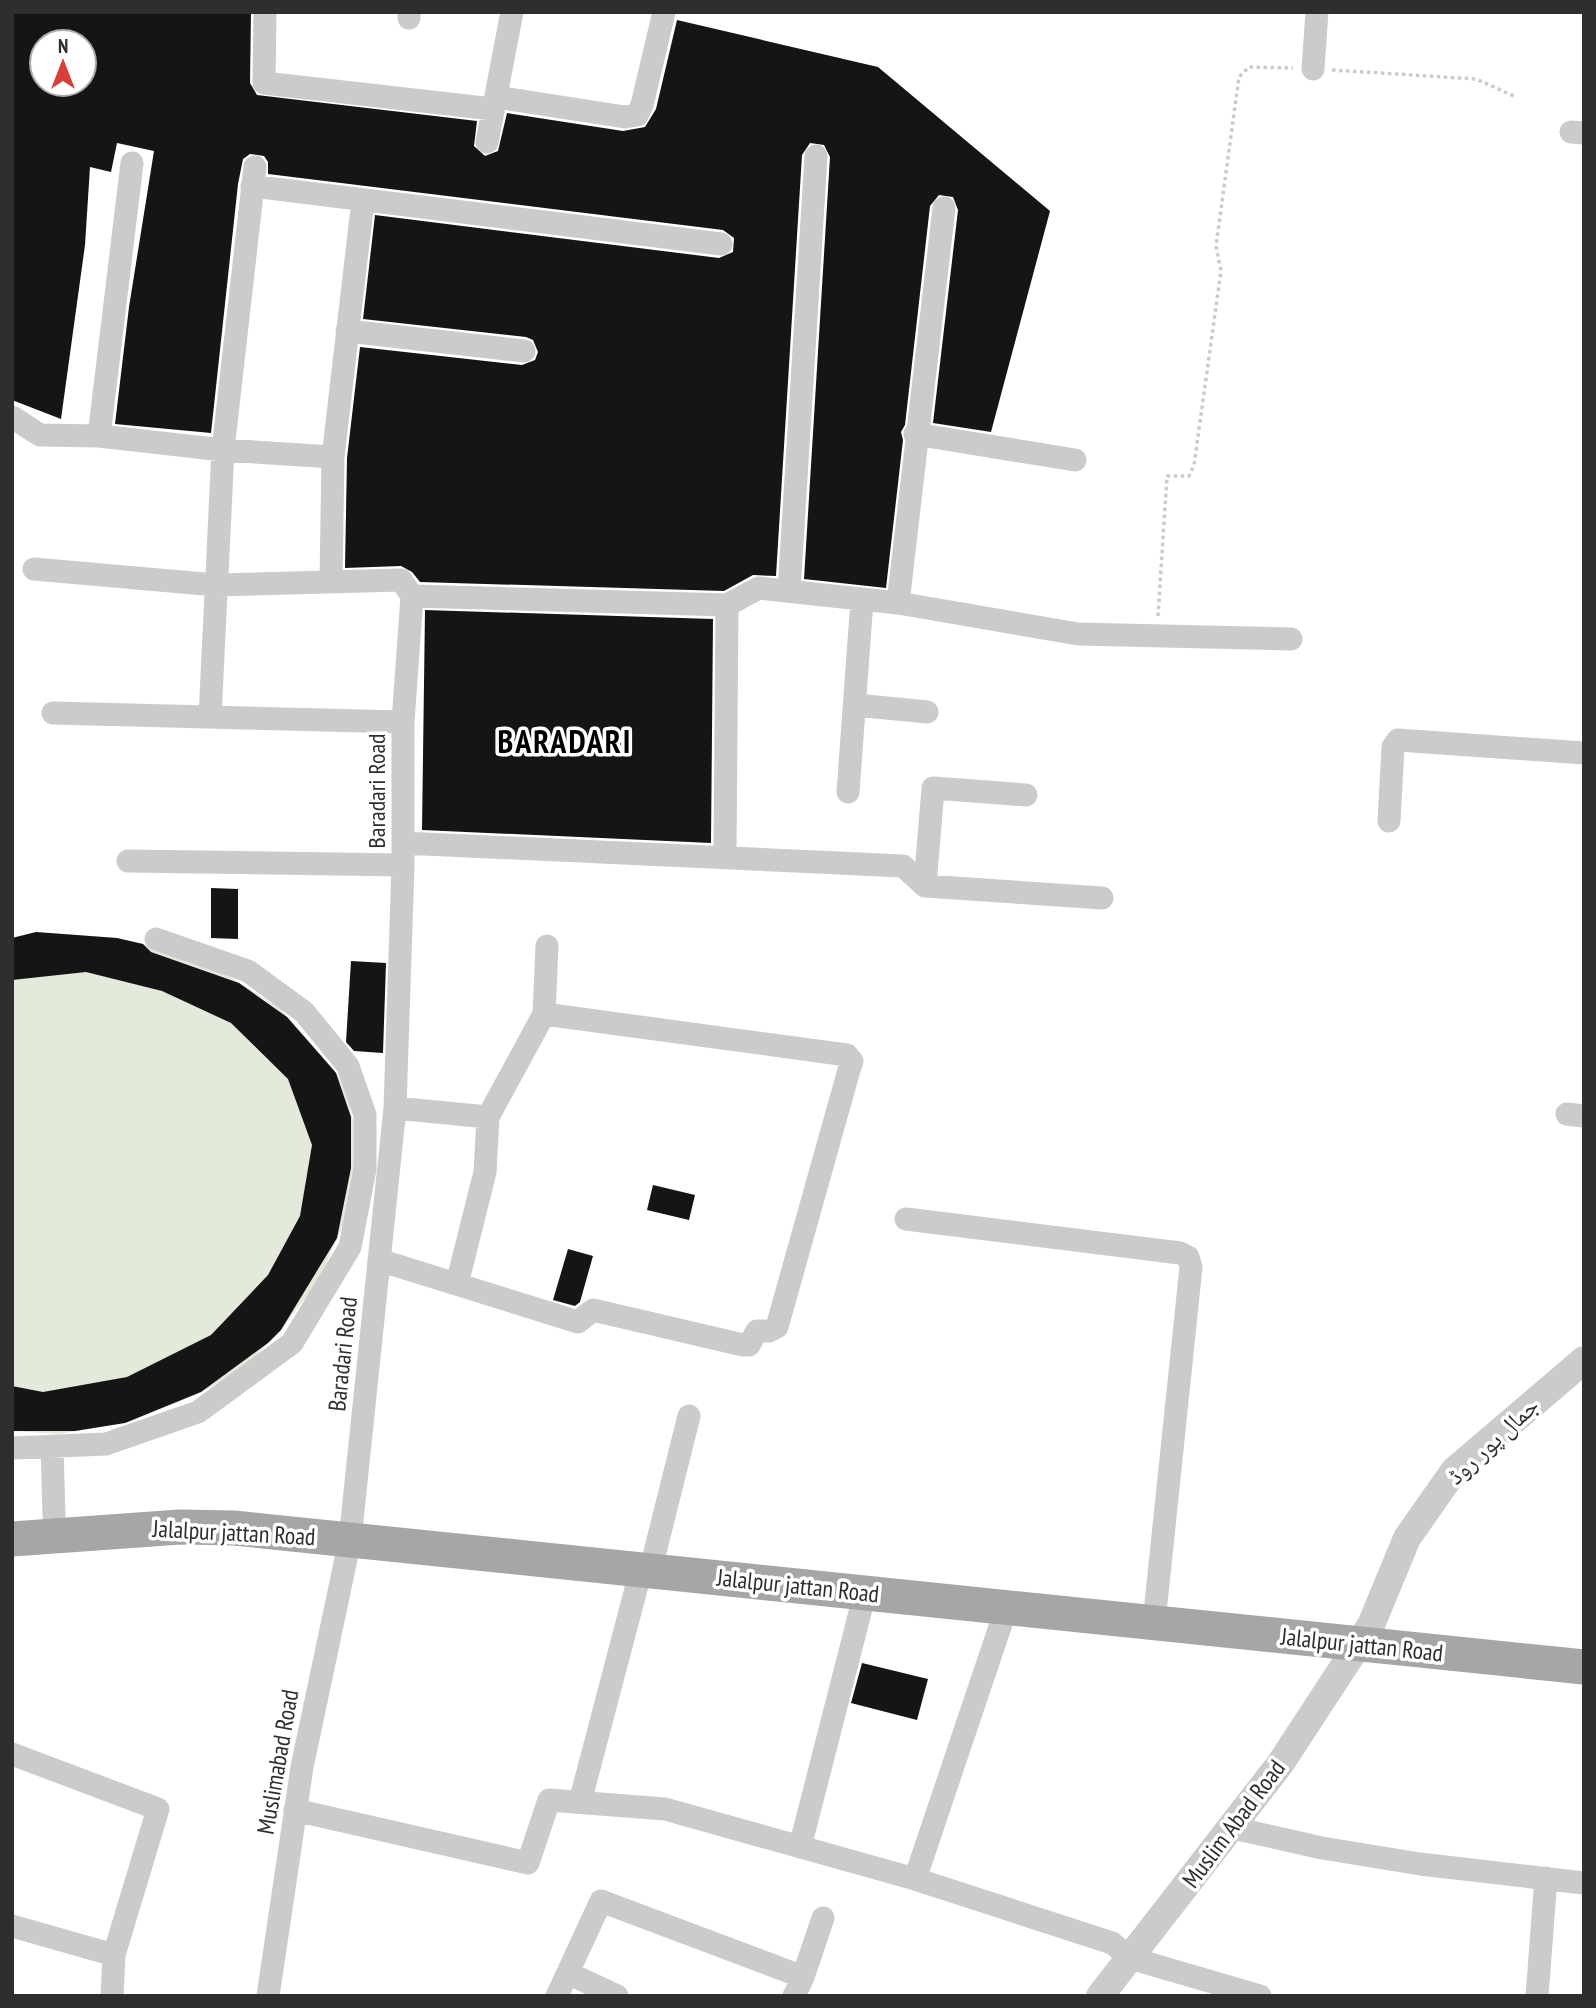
<svg xmlns="http://www.w3.org/2000/svg" width="1596" height="2008" font-family="'PT Sans Narrow','Noto Naskh Arabic',sans-serif">
<rect width="100%" height="100%" fill="#fff"/>
<path fill="#e3eadc" d="M 36,932 L 117,938 L 198,957 L 280,1008 L 343,1080 L 358,1141 L 352,1205 L 319,1280 L 281,1330 L 244,1368 L 202,1392 L 132,1421 L 60,1434 L 12,1431 L 12,938 Z"/>
<path fill="#151515" fill-rule="evenodd" d="M 12,12 L 251,12 L 250,83 L 257,95 L 477,121 L 474,146 L 485,156 L 498,151 L 507,113 L 623,131 L 645,127 L 656,109 L 677,20 L 878,67 L 1050,211 L 991,432 L 933,423 L 958,210 L 953,197 L 939,195 L 930,206 L 905,425 L 901,432 L 903,440 L 886,588 L 804,579 L 830,157 L 824,145 L 810,143 L 802,155 L 776,576 L 753,575 L 724,591 L 420,582 L 412,572 L 401,566 L 345,568 L 347,458 L 360,347 L 522,365 L 535,360 L 538,352 L 533,340 L 526,337 L 363,319 L 375,215 L 719,258 L 733,252 L 734,238 L 723,230 L 268,174 L 268,162 L 264,156 L 250,154 L 243,159 L 238,184 L 211,433 L 115,424 L 129,307 L 154,151 L 117,143 L 111,172 L 90,167 L 85,245 L 61,419 L 12,400 ZM 42,42 L 84,42 L 84,84 L 42,84 Z
M 425,610 L 713,619 L 711,843 L 422,830 Z
M 211,888 L 238,889 L 238,939 L 211,938 Z
M 36,932 L 117,938 L 143,944 L 151,952 L 239,983 L 287,1017 L 330,1066 L 336,1073 L 351,1117 L 351,1168 L 337,1238 L 281,1330 L 268,1343 L 201,1392 L 125,1423 L 75,1431 L 12,1431 L 12,1386 L 43,1392 L 127,1377 L 211,1335 L 268,1275 L 300,1216 L 312,1145 L 288,1079 L 231,1023 L 162,991 L 86,972 L 12,980 L 12,938 Z
M 351,961 L 386,963 L 383,1053 L 354,1051 L 346,1042 Z
M 653,1185 L 695,1195 L 689,1220 L 647,1210 Z
M 568,1249 L 593,1256 L 580,1302 L 575,1306 L 553,1300 Z
M 862,1663 L 928,1679 L 917,1720 L 851,1703 Z"/>
<g fill="none" stroke-linecap="round" stroke-linejoin="round">
<path stroke="#cbcbcb" stroke-width="3.5" stroke-dasharray="3.5 3.5" stroke-linecap="butt" d="M 1332,70 L 1476,79 L 1514,96
M 1158,616 L 1167,476 L 1189,476 L 1194,465 L 1221,271 L 1216,246 L 1239,77 L 1249,67 L 1293,68"/>
<path stroke="#cbcbcb" stroke-width="23" d="M 265,12 L 264,83 L 493,109
M 409,18 L 409,12
M 1313,69 L 1317,12
M 496,97 L 625,117 L 637,115 L 642,105 L 664,12
M 1571,132 L 1584,133
M 487,142 L 512,12
M 252,186 L 721,244
M 347,331 L 524,351
M 12,417 L 40,435 L 99,436 L 223,450 L 333,457
M 915,434 L 1075,460
M 99,436 L 132,163
M 34,569 L 216,585 L 401,580 L 412,596 L 403,722 L 403,865 L 395,1108 L 350,1540 L 302,1767 L 268,1996
M 331,581 L 333,457 L 363,200
M 789,591 L 816,156
M 412,596 L 727,605 L 759,588 L 898,603 L 1078,634 L 1291,639
M 898,603 L 944,208
M 856,705 L 927,712
M 53,713 L 403,722
M 210,717 L 223,450 L 255,167
M 848,792 L 862,600
M 1389,821 L 1393,747 L 1398,740 L 1584,753
M 403,843 L 903,866 L 925,886 L 1102,898
M 725,857 L 727,605
M 128,861 L 403,865
M 925,886 L 933,788 L 1026,795
M 395,1108 L 488,1117 L 544,1014 L 547,946
M 1567,1114 L 1584,1116
M 906,1219 L 1180,1253 L 1188,1257 L 1191,1267 L 1156,1603
M 379,1260 L 578,1322 L 593,1310 L 743,1345 L 749,1345 L 757,1331 L 769,1331 L 777,1327 L 849,1070 L 852,1061 L 847,1055 L 544,1014
M 457,1284 L 485,1172 L 488,1117
M 52,1446 L 54,1516
M 12,1448 L 106,1444 L 198,1412 L 292,1343 L 350,1247 L 365,1169 L 365,1115 L 348,1066 L 304,1012 L 248,971 L 156,939
M 655,1552 L 689,1416
M 12,1754 L 158,1809 L 114,1955 L 112,1996
M 580,1802 L 641,1570
M 295,1810 L 528,1863 L 549,1800 L 665,1809 L 915,1879 L 1112,1943 L 1130,1958 L 1260,1996
M 1233,1828 L 1322,1848 L 1420,1864 L 1584,1883
M 800,1847 L 865,1593
M 915,1879 L 1006,1609
M 12,1926 L 114,1955
M 568,1973 L 617,1996
M 803,1977 L 823,1918
M 557,1996 L 601,1901 L 803,1977 L 794,1996
M 1537,1996 L 1546,1878"/>
<path stroke="#cbcbcb" stroke-width="28" d="M 1100,1996 L 1280,1764 L 1371,1625 L 1407,1538 L 1454,1471 L 1584,1360"/>
<path stroke="#a6a6a6" stroke-width="35" d="M 12,1539 L 180,1527 L 234,1528 L 1584,1667"/>
</g>
<g text-anchor="middle" stroke-width="7" stroke-linejoin="round" paint-order="stroke">
<g font-size="24" fill="#2e2e2e" stroke="#fff">
<text transform="translate(377 791) rotate(-90)" y="8">Baradari Road</text>
<text transform="translate(343 1354) rotate(-84)" y="8">Baradari Road</text>
<text transform="translate(1493 1441) rotate(-43)" y="8">جمال پور روڈ</text>
<text transform="translate(234 1533) rotate(3)" y="8">Jalalpur jattan Road</text>
<text transform="translate(798 1586) rotate(6)" y="8">Jalalpur jattan Road</text>
<text transform="translate(1362 1645) rotate(6)" y="8">Jalalpur jattan Road</text>
<text transform="translate(278 1762) rotate(-80)" y="8">Muslimabad Road</text>
<text transform="translate(1234 1824) rotate(-53)" y="8">Muslim Abad Road</text>
</g>
<g font-size="32" font-weight="bold" letter-spacing="2" fill="#000" stroke="#fff">
<text x="565" y="753">BARADARI</text>
</g>
</g>
<rect width="1596" height="2008" fill="none" stroke="#2e2e2e" stroke-width="28"/>
<g transform="translate(63 63)"><circle r="33" fill="#ffffff" stroke="#ababab" stroke-width="2"/>
<path d="M0-5L12 26L0 18L-12 26Z" fill="#d83f3c"/>
<text y="-10" font-size="19" font-weight="bold" text-anchor="middle" fill="#2e2e2e">N</text>
</g>
</svg>
